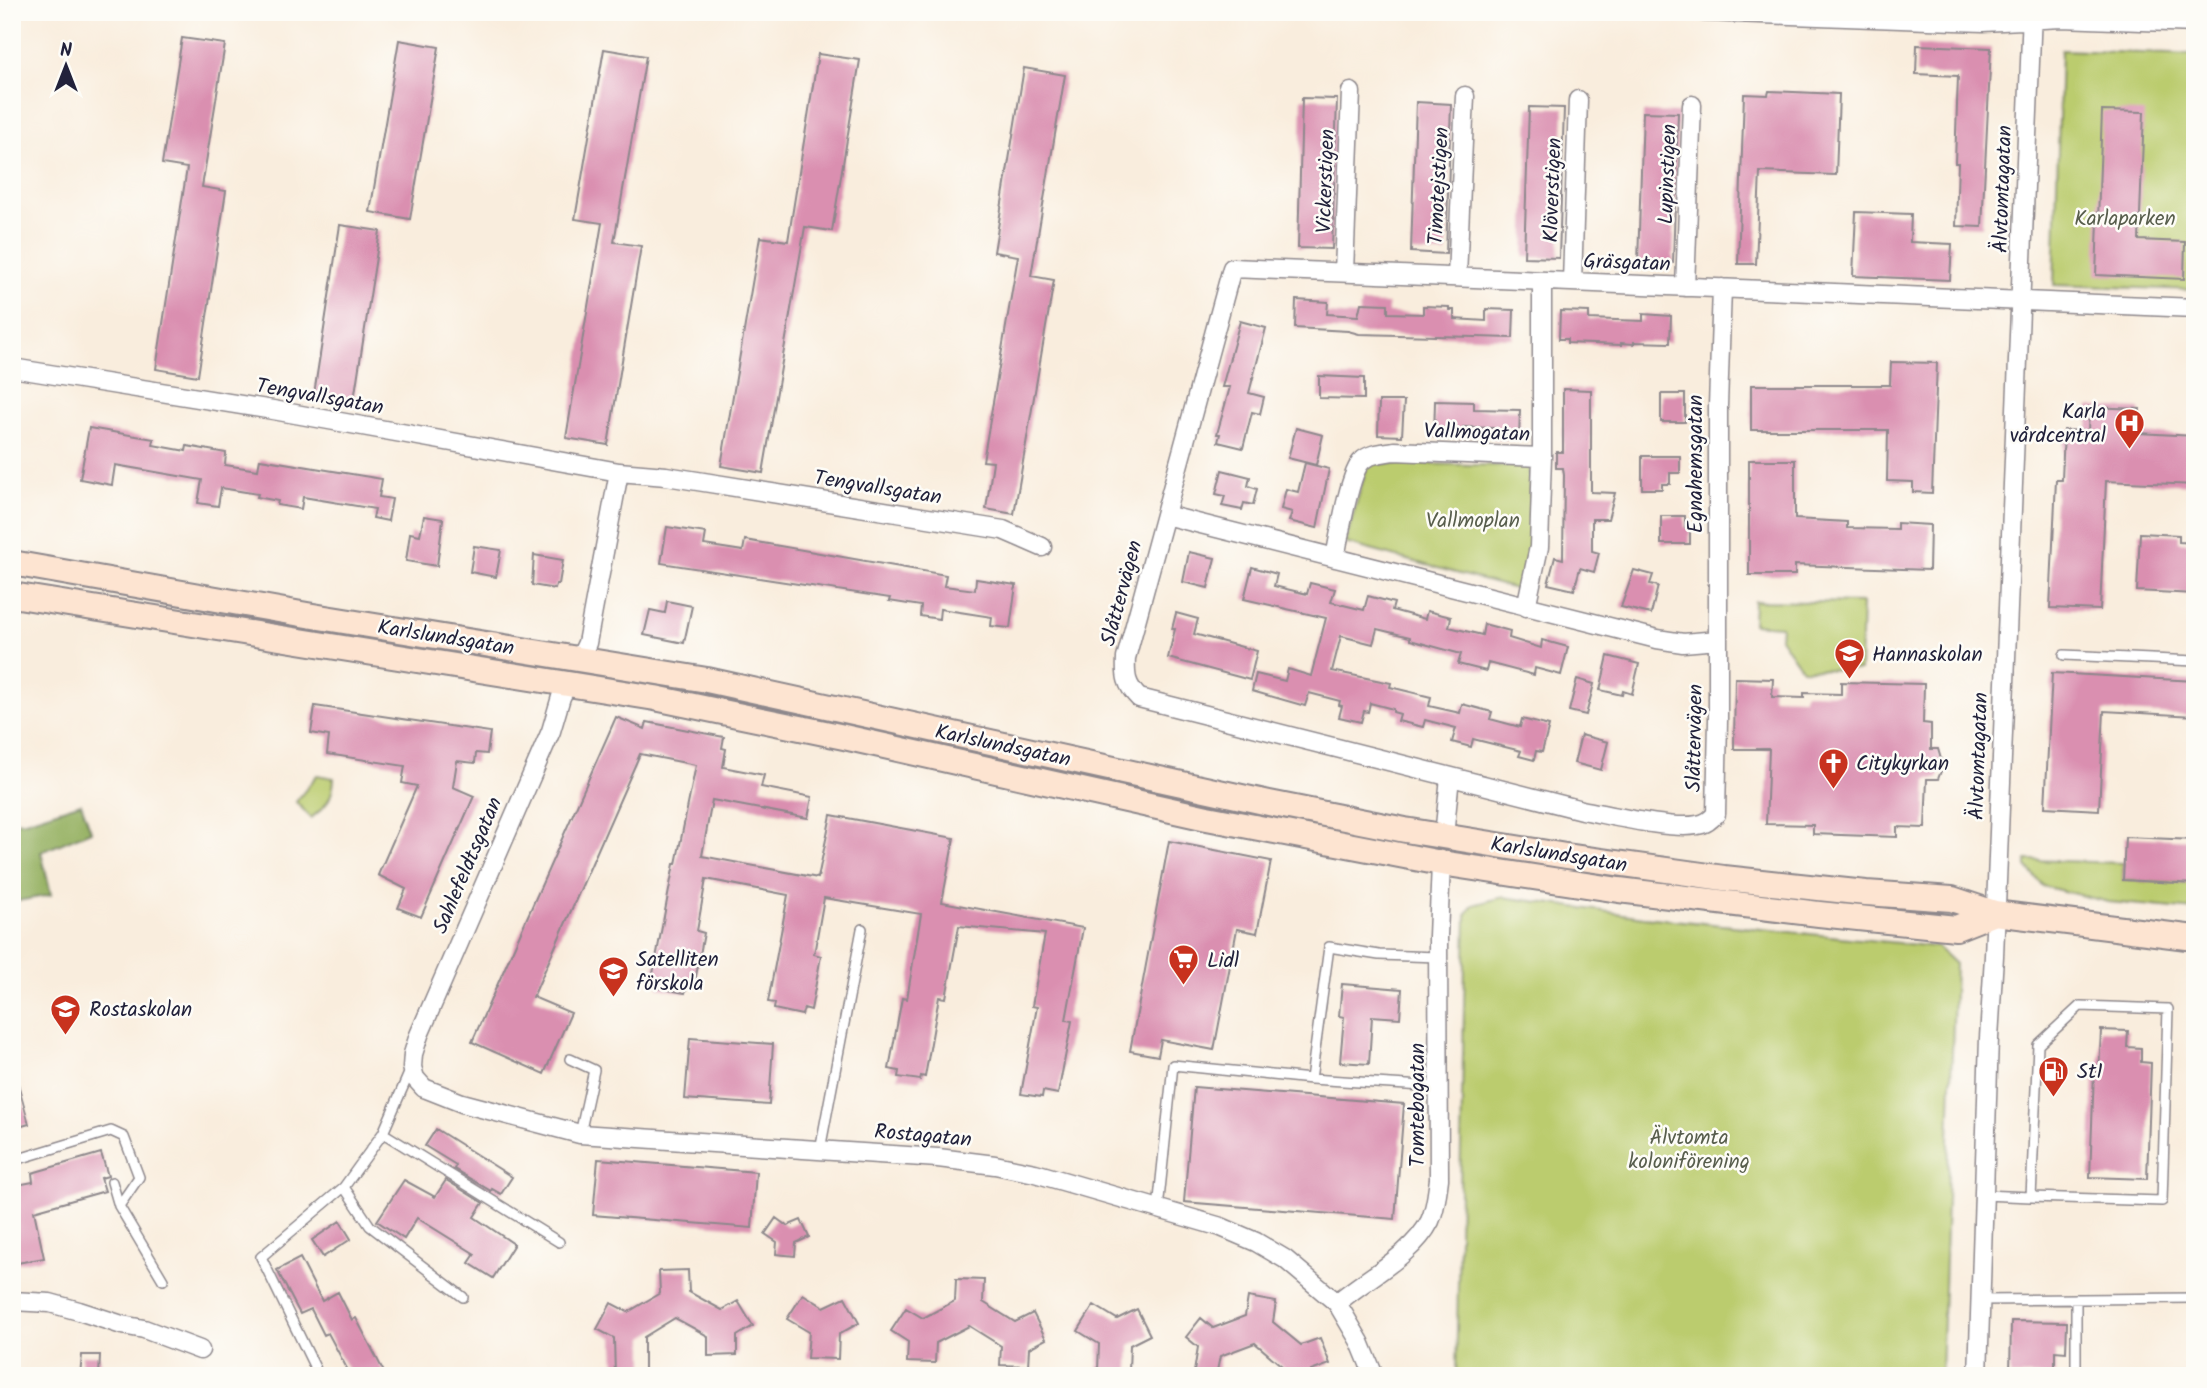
<svg xmlns="http://www.w3.org/2000/svg" width="2207" height="1388" font-family="Kalam,sans-serif">
<rect width="100%" height="100%" fill="#fdfcf7"/>
<filter id="ink" filterUnits="userSpaceOnUse"><feTurbulence type="fractalNoise" baseFrequency=".0143" numOctaves="2"/><feDisplacementMap in="SourceGraphic" scale="14" xChannelSelector="R" yChannelSelector="G"/><feConvolveMatrix kernelMatrix="1 2 1 2 8 2 1 2 1" color-interpolation-filters="sRGB"/></filter>
<filter id="wash" filterUnits="userSpaceOnUse"><feTurbulence type="fractalNoise" baseFrequency=".00686" numOctaves="4" result="noise"/><feDisplacementMap in="SourceGraphic" scale="28" xChannelSelector="R" yChannelSelector="G"/><feGaussianBlur stdDeviation="1.57" result="paint"/><feColorMatrix in="noise" values="0 0 0 0 0 0 0 0 0 0 0 0 0 0 0 0 0 1.4 0 .05"/><feComposite in="paint" operator="in"/></filter>
<g filter="url(#wash)">
<rect width="100%" height="100%" fill="#f9eddd"/>
<path fill="#bbcc6e" stroke="#6e7754" stroke-width="2" d="M 2061,50 L 2195,55 L 2195,290 L 2054,285 Z
M 1368,463 L 1529,466 L 1531,540 L 1519,590 L 1345,543 Z
M 1754,601 L 1862,603 L 1860,670 L 1802,669 L 1780,638 L 1781,626 L 1753,624 Z
M 317,775 L 334,778 C 333,798 326,807 311,818 L 296,802 Z
M 2027,860 L 2123,863 L 2123,880 L 2195,884 L 2195,910 L 2108,902 L 2043,886 L 2027,868 Z
M 1503,897 L 1644,917 L 1937,947 L 1955,964 L 1941,1376 L 1456,1376 L 1466,915 L 1473,905 Z"/>
<path fill="#94b061" stroke="#5b694e" stroke-width="2" d="M 81,803 L 91,831 L 41,852 L 51,895 L 12,902 L 12,822 L 25,821 Z"/>
<g id="blocks">
<path fill="#da8fb0" d="M 182,38 L 225,44 L 202,187 L 226,191 L 198,376 L 156,369 L 187,168 L 162,164 Z
M 399,40 L 439,47 L 410,219 L 370,212 Z
M 1917,45 L 1991,48 L 1982,227 L 1956,226 L 1958,163 L 1955,163 L 1958,76 L 1916,74 Z
M 604,49 L 646,56 L 614,242 L 641,246 L 608,445 L 566,438 L 602,223 L 575,219 Z
M 818,54 L 860,60 L 832,231 L 805,227 L 763,473 L 721,466 L 760,237 L 788,241 Z
M 1024,68 L 1065,75 L 1031,276 L 1054,280 L 1014,514 L 986,509 L 993,462 L 983,461 L 1018,256 L 994,252 Z
M 1769,91 L 1839,94 L 1836,175 L 1760,172 L 1756,264 L 1738,264 L 1744,94 L 1768,95 Z
M 1302,98 L 1337,99 L 1332,249 L 1298,248 Z
M 1416,102 L 1451,104 L 1446,254 L 1411,252 Z
M 1529,107 L 1564,108 L 1559,258 L 1524,257 Z
M 2102,111 L 2144,112 L 2139,240 L 2185,242 L 2184,279 L 2096,275 Z
M 1643,112 L 1678,113 L 1673,263 L 1638,262 Z
M 1856,212 L 1911,214 L 1910,242 L 1952,244 L 1950,280 L 1853,276 Z
M 340,225 L 380,231 L 354,400 L 314,394 Z
M 1296,300 L 1328,302 L 1327,314 L 1358,316 L 1361,303 L 1388,304 L 1388,313 L 1423,314 L 1423,306 L 1449,307 L 1449,310 L 1454,310 L 1454,319 L 1486,321 L 1486,309 L 1514,310 L 1513,338 L 1359,334 L 1348,331 L 1295,328 Z
M 1560,311 L 1589,312 L 1589,319 L 1643,321 L 1643,314 L 1671,316 L 1670,343 L 1634,342 L 1634,344 L 1621,343 L 1621,345 L 1567,343 L 1567,339 L 1559,339 Z
M 1240,321 L 1266,328 L 1249,393 L 1264,397 L 1260,414 L 1252,412 L 1243,448 L 1218,442 L 1220,434 L 1217,434 L 1230,387 L 1222,387 Z
M 1891,362 L 1937,363 L 1932,493 L 1913,492 L 1913,482 L 1887,481 L 1888,430 L 1751,430 L 1751,385 L 1890,385 Z
M 1319,376 L 1364,378 L 1364,399 L 1319,398 Z
M 1563,389 L 1591,390 L 1591,492 L 1615,493 L 1608,519 L 1592,519 L 1592,551 L 1599,553 L 1594,572 L 1580,568 L 1574,590 L 1548,584 L 1555,557 L 1563,559 L 1564,475 L 1563,468 L 1556,468 L 1556,452 L 1563,452 Z
M 1661,394 L 1685,394 L 1685,422 L 1661,422 Z
M 1379,401 L 1404,401 L 1402,436 L 1378,435 Z
M 1435,401 L 1474,402 L 1474,409 L 1520,410 L 1519,440 L 1493,439 L 1493,428 L 1463,427 L 1463,438 L 1434,437 Z
M 2089,407 L 2140,409 L 2138,433 L 2195,436 L 2195,485 L 2106,481 L 2100,610 L 2050,608 L 2056,480 L 2062,480 L 2064,430 L 2088,431 Z
M 89,428 L 154,439 L 153,445 L 186,451 L 187,446 L 226,453 L 225,465 L 258,470 L 260,459 L 382,479 L 379,497 L 392,499 L 388,521 L 373,518 L 375,509 L 303,497 L 301,509 L 277,505 L 278,501 L 257,497 L 258,494 L 221,488 L 218,506 L 198,503 L 202,480 L 115,465 L 112,485 L 80,479 Z
M 1296,428 L 1323,435 L 1316,465 L 1288,458 Z
M 1642,456 L 1680,456 L 1680,473 L 1670,473 L 1670,484 L 1662,484 L 1662,489 L 1642,489 Z
M 1749,460 L 1795,460 L 1795,519 L 1847,522 L 1847,528 L 1897,529 L 1897,523 L 1930,525 L 1929,570 L 1795,565 L 1795,575 L 1749,575 Z
M 1305,463 L 1329,469 L 1317,528 L 1289,521 L 1292,512 L 1281,509 L 1286,489 L 1298,492 Z
M 1222,470 L 1250,477 L 1248,486 L 1257,489 L 1253,505 L 1244,503 L 1242,510 L 1222,506 L 1225,496 L 1216,494 Z
M 424,516 L 443,519 L 437,566 L 406,561 L 410,533 L 420,535 Z
M 1661,516 L 1685,516 L 1685,527 L 1690,527 L 1690,544 L 1661,544 Z
M 667,527 L 706,533 L 704,545 L 743,551 L 745,540 L 946,575 L 944,586 L 975,590 L 976,579 L 1016,585 L 1010,628 L 991,626 L 992,617 L 940,609 L 939,619 L 920,616 L 921,606 L 889,601 L 890,598 L 661,563 Z
M 2140,533 L 2179,535 L 2179,542 L 2195,543 L 2195,594 L 2137,591 Z
M 474,546 L 501,550 L 496,577 L 470,572 Z
M 1189,552 L 1215,558 L 1208,588 L 1183,582 Z
M 534,555 L 563,560 L 559,584 L 556,584 L 555,589 L 532,585 Z
M 1252,567 L 1277,574 L 1274,586 L 1307,594 L 1310,583 L 1335,589 L 1331,602 L 1364,610 L 1368,596 L 1394,603 L 1392,610 L 1425,619 L 1427,611 L 1451,617 L 1449,627 L 1482,635 L 1484,624 L 1510,631 L 1509,638 L 1541,648 L 1542,640 L 1568,647 L 1561,675 L 1535,668 L 1534,675 L 1488,663 L 1486,671 L 1458,664 L 1461,654 L 1410,640 L 1410,637 L 1377,629 L 1373,644 L 1341,636 L 1332,671 L 1391,683 L 1390,687 L 1431,697 L 1429,706 L 1460,713 L 1462,704 L 1492,712 L 1490,719 L 1520,727 L 1522,719 L 1549,726 L 1542,752 L 1536,751 L 1534,760 L 1519,756 L 1521,751 L 1473,739 L 1471,747 L 1452,742 L 1456,728 L 1425,720 L 1423,727 L 1398,721 L 1400,714 L 1393,712 L 1393,709 L 1370,703 L 1368,712 L 1364,711 L 1361,722 L 1339,717 L 1342,706 L 1339,705 L 1340,701 L 1309,693 L 1305,706 L 1252,691 L 1256,674 L 1285,681 L 1288,669 L 1311,676 L 1326,618 L 1244,599 Z
M 1634,570 L 1653,575 L 1650,584 L 1658,586 L 1651,614 L 1621,607 Z
M 667,601 L 692,606 L 684,643 L 644,635 L 650,610 L 665,613 Z
M 1176,613 L 1198,619 L 1194,634 L 1257,651 L 1250,680 L 1168,658 L 1175,629 L 1172,629 Z
M 1608,656 L 1639,664 L 1632,694 L 1623,691 L 1622,695 L 1600,690 Z
M 2052,673 L 2195,681 L 2195,716 L 2104,711 L 2099,810 L 2045,807 Z
M 1735,678 L 1773,679 L 1772,697 L 1804,698 L 1804,693 L 1841,694 L 1841,682 L 1924,684 L 1923,723 L 1931,724 L 1931,749 L 1938,749 L 1943,766 L 1938,779 L 1927,779 L 1925,828 L 1897,827 L 1897,837 L 1813,834 L 1813,825 L 1766,824 L 1769,749 L 1734,749 Z
M 1577,679 L 1594,684 L 1586,715 L 1569,711 Z
M 315,706 L 490,732 L 487,754 L 476,753 L 475,763 L 457,761 L 453,787 L 474,796 L 421,917 L 398,908 L 406,889 L 378,875 L 417,786 L 402,783 L 405,766 L 327,754 L 329,736 L 311,733 Z
M 616,717 L 645,729 L 647,722 L 724,737 L 722,748 L 726,749 L 723,767 L 764,775 L 761,787 L 812,797 L 808,818 L 712,800 L 702,856 L 818,878 L 831,815 L 954,838 L 942,902 L 1083,928 L 1066,1020 L 1072,1021 L 1058,1094 L 1043,1091 L 1042,1097 L 1021,1094 L 1037,1007 L 1032,1006 L 1045,934 L 959,926 L 946,998 L 939,997 L 925,1077 L 921,1076 L 920,1080 L 898,1077 L 899,1071 L 889,1069 L 902,998 L 907,999 L 921,914 L 824,898 L 814,954 L 821,956 L 811,1010 L 804,1008 L 802,1015 L 774,1009 L 775,1003 L 768,1002 L 788,895 L 706,879 L 697,931 L 704,933 L 694,987 L 687,986 L 685,993 L 658,988 L 660,981 L 652,979 L 674,864 L 676,864 L 696,765 L 640,754 L 533,997 L 571,1013 L 544,1074 L 472,1042 Z
M 1581,735 L 1608,742 L 1601,770 L 1574,763 Z
M 2125,837 L 2195,840 L 2195,884 L 2123,880 Z
M 1169,841 L 1271,861 L 1257,933 L 1237,929 L 1214,1050 L 1161,1040 L 1158,1056 L 1130,1051 Z
M 1342,984 L 1402,989 L 1400,1018 L 1372,1016 L 1369,1064 L 1340,1062 L 1344,1017 L 1339,1016 Z
M 2101,1030 L 2128,1031 L 2127,1047 L 2141,1048 L 2141,1062 L 2151,1063 L 2147,1179 L 2090,1177 L 2094,1072 L 2099,1072 Z
M 690,1038 L 773,1044 L 769,1105 L 685,1099 Z
M 17,1080 L 29,1124 L 12,1129 L 12,1081 Z
M 1194,1087 L 1404,1104 L 1395,1219 L 1184,1202 Z
M 436,1129 L 512,1177 L 501,1194 L 492,1189 L 491,1191 L 454,1169 L 456,1165 L 425,1146 Z
M 101,1153 L 108,1176 L 101,1178 L 105,1191 L 34,1211 L 44,1258 L 12,1264 L 12,1186 L 33,1182 L 32,1173 Z
M 598,1159 L 756,1172 L 752,1228 L 593,1215 Z
M 404,1180 L 435,1197 L 446,1180 L 483,1203 L 474,1217 L 514,1244 L 493,1278 L 469,1263 L 475,1254 L 417,1218 L 404,1239 L 377,1221 Z
M 776,1218 L 787,1226 L 801,1220 L 809,1237 L 796,1243 L 795,1256 L 776,1254 L 777,1242 L 765,1234 Z
M 340,1221 L 351,1239 L 323,1257 L 312,1240 Z
M 300,1258 L 322,1301 L 338,1292 L 352,1320 L 356,1318 L 386,1376 L 351,1376 L 328,1333 L 324,1335 L 311,1309 L 300,1314 L 277,1270 Z
M 688,1270 L 689,1292 L 722,1310 L 738,1301 L 753,1326 L 737,1336 L 737,1355 L 708,1356 L 708,1336 L 675,1318 L 644,1337 L 644,1376 L 615,1376 L 614,1338 L 597,1329 L 611,1303 L 628,1312 L 660,1293 L 659,1271 Z
M 956,1279 L 984,1280 L 983,1302 L 1015,1322 L 1033,1313 L 1046,1339 L 1029,1348 L 1028,1366 L 1000,1365 L 1001,1346 L 969,1326 L 936,1343 L 935,1363 L 907,1362 L 908,1342 L 891,1331 L 906,1308 L 923,1318 L 955,1301 Z
M 803,1294 L 824,1307 L 845,1297 L 859,1323 L 839,1334 L 838,1359 L 807,1358 L 809,1332 L 787,1319 Z
M 1248,1297 L 1276,1302 L 1273,1322 L 1301,1345 L 1320,1338 L 1330,1364 L 1311,1371 L 1310,1376 L 1282,1376 L 1283,1367 L 1255,1343 L 1220,1356 L 1216,1376 L 1194,1372 L 1198,1347 L 1186,1337 L 1201,1318 L 1213,1328 L 1245,1316 Z
M 1094,1305 L 1117,1319 L 1137,1309 L 1150,1335 L 1130,1345 L 1129,1371 L 1098,1370 L 1099,1344 L 1078,1331 Z
M 2011,1321 L 2067,1322 L 2066,1352 L 2055,1351 L 2055,1376 L 2010,1376 Z
M 82,1355 L 100,1355 L 99,1376 L 80,1376 Z"/>
</g>
</g>
<g filter="url(#ink)">
<use href="#blocks" fill-opacity="0" stroke="#8e888c" stroke-width="2"/>
<g fill="none" stroke-linecap="round" stroke-linejoin="round">
<defs>
<path id="service" d="M 2064,655 L 2195,661
M 570,1059 L 594,1070 L 580,1134
M 1311,1079 L 1329,947 L 1379,955 L 1438,957
M 383,1133 L 559,1242
M 820,1150 L 862,929
M 12,1161 L 111,1131 L 124,1137 L 139,1177 L 119,1206
M 112,1182 L 119,1206 L 163,1280
M 344,1187 L 370,1226 L 463,1297
M 1983,1195 L 2031,1197 L 2162,1201 L 2168,1009 L 2080,1006 L 2038,1045 L 2031,1197
M 1158,1209 L 1173,1065 L 1311,1079 L 1439,1087
M 2076,1299 L 2076,1376
M 1980,1300 L 2195,1298
M 319,1376 L 261,1257 L 344,1187 L 383,1133 L 410,1071"/>
<path id="minor" d="M 1704,12 L 1983,22 L 2062,18 L 2195,23
M 1344,272 L 1351,92
M 1457,277 L 1465,96
M 1572,282 L 1578,100
M 1685,287 L 1692,105
M 1722,288 L 1718,406 L 1718,720 L 1716,814 C 1710,820 1706,824 1697,825 C 1671,830 1610,815 1582,810 L 1139,698 C 1126,685 1125,676 1126,658 L 1232,268 L 2195,308
M 12,368 L 273,410 L 619,472 L 666,476 L 1003,530 L 1042,547
M 1542,457 L 1542,281
M 1165,515 L 1657,639 L 1683,643 L 1718,640
M 1335,558 C 1339,538 1349,473 1362,461 C 1370,453 1384,453 1394,451 L 1542,457 L 1539,547 L 1526,607
M 580,658 L 587,643 L 619,472
M 568,683 L 561,697 L 551,731 L 419,1035 L 413,1054 L 412,1067 L 415,1078 L 424,1088 L 462,1103 L 580,1134 L 938,1158 L 995,1165 L 1035,1173 L 1221,1227 L 1256,1242 L 1285,1259 L 1337,1303 L 1360,1342 L 1374,1376
M 1444,836 L 1450,777
M 12,1301 L 50,1303 L 79,1311 L 122,1325 L 144,1329 L 200,1350
M 1337,1303 C 1366,1278 1413,1255 1430,1221 C 1436,1208 1437,1193 1439,1179 L 1438,936 L 1441,863
M 1978,1376 L 1989,1038 L 1994,956 L 2032,12"/>
<path id="secondary" d="M 12,563 L 307,615 L 707,680 L 1269,803 L 1405,830 L 1566,856 L 1724,878 L 1866,893 L 1952,899 L 1994,913 L 2195,938
M 12,595 L 655,698 L 844,737 L 1207,818 L 1441,863 L 1619,890 L 1819,914 L 1956,928 L 1994,913"/>
</defs>
<use href="#service" stroke="#8e888c" stroke-width="12"/>
<use href="#minor" stroke="#8e888c" stroke-width="21"/>
<use href="#secondary" stroke="#8e888c" stroke-width="28"/>
<use href="#service" stroke="#fff" stroke-width="9"/>
<use href="#minor" stroke="#fff" stroke-width="18"/>
<use href="#secondary" stroke="#fde4d1" stroke-width="24"/>
</g>
</g>
<defs>
<symbol id="hospital-pin" viewBox="-11 -11 22 30"><path d="M0 17L-7.5 6A9.5 9.5 0 1 1 7.5 6Z" fill="#c8321e" stroke="#fdfcf7"/><path d="M-5-5h3v3.5h4V-5h3V5h-3V1.5h-4V5h-3Z" fill="#fff"/></symbol>
<symbol id="school-pin" viewBox="-11 -11 22 30"><path d="M0 17L-7.5 6A9.5 9.5 0 1 1 7.5 6Z" fill="#c8321e" stroke="#fdfcf7"/><path d="M0-5L7-2L0 1L-7-2ZM-4 1L0 2.5L4 1V4Q0 6-4 4Z" fill="#fff"/></symbol>
<symbol id="church-pin" viewBox="-11 -11 22 30"><path d="M0 17L-7.5 6A9.5 9.5 0 1 1 7.5 6Z" fill="#c8321e" stroke="#fdfcf7"/><path d="M-1.2-6h2.4v3.5h3.3v2.4h-3.3V6h-2.4V-.1h-3.3v-2.4h3.3Z" fill="#fff"/></symbol>
<symbol id="supermarket-pin" viewBox="-11 -11 22 30"><path d="M0 17L-7.5 6A9.5 9.5 0 1 1 7.5 6Z" fill="#c8321e" stroke="#fdfcf7"/><path d="M-6-5.5h2.5l.6 2H6L4.5 2H-2.5L-4.4-4H-6ZM-1.5 3.2a1.3 1.3 0 1 0 .1 0ZM3 3.2a1.3 1.3 0 1 0 .1 0Z" fill="#fff"/></symbol>
<symbol id="fuel-pin" viewBox="-11 -11 22 30"><path d="M0 17L-7.5 6A9.5 9.5 0 1 1 7.5 6Z" fill="#c8321e" stroke="#fdfcf7"/><path d="M-5.5-6h7V0h2V4h1.3V-2.5L3-4.5l.8-.8L6-3V5H2.5V1h-1V6h-7ZM-4.2-4.7v3.2H.2V-4.7Z" fill="#fff"/></symbol>
</defs>
<g fill-rule="evenodd">
<use href="#hospital-pin" x="2112" y="406" width="35" height="47"/>
<use href="#school-pin" x="1832" y="636" width="35" height="47"/>
<use href="#church-pin" x="1816" y="746" width="35" height="47"/>
<use href="#supermarket-pin" x="1166" y="942" width="35" height="47"/>
<use href="#school-pin" x="596" y="954" width="35" height="47"/>
<use href="#school-pin" x="48" y="992" width="35" height="47"/>
<use href="#fuel-pin" x="2036" y="1054" width="35" height="47"/>
</g>
<g text-anchor="middle" stroke-width="5" stroke-linejoin="round" paint-order="stroke">
<g font-size="21" fill="#22223b" stroke="#fdfcf7">
<text transform="translate(1667 174) rotate(-88)" y="7">Lupinstigen</text>
<text transform="translate(1325 181) rotate(-88)" y="7">Vickerstigen</text>
<text transform="translate(1438 186) rotate(-87)" y="7">Timotejstigen</text>
<text transform="translate(2002 189) rotate(-88)" y="7">Älvtomtagatan</text>
<text transform="translate(1552 190) rotate(-88)" y="7">Klöverstigen</text>
<text transform="translate(1627 262) rotate(2)" y="7">Gräsgatan</text>
<text transform="translate(320 396) rotate(10)" y="7">Tengvallsgatan</text>
<text transform="translate(1477 432) rotate(2)" y="7">Vallmogatan</text>
<text transform="translate(1695 464) rotate(-90)" y="7">Egnahemsgatan</text>
<text transform="translate(878 487) rotate(9)" y="7">Tengvallsgatan</text>
<text transform="translate(1121 593) rotate(-75)" y="7">Slåttervägen</text>
<text transform="translate(446 637) rotate(9)" y="7">Karlslundsgatan</text>
<text transform="translate(1694 738) rotate(-89)" y="7">Slåttervägen</text>
<text transform="translate(1003 745) rotate(12)" y="7">Karlslundsgatan</text>
<text transform="translate(1978 756) rotate(-88)" y="7">Älvtomtagatan</text>
<text transform="translate(1559 854) rotate(9)" y="7">Karlslundsgatan</text>
<text transform="translate(467 865) rotate(-67)" y="7">Sahlefeldtsgatan</text>
<text transform="translate(1417 1105) rotate(-90)" y="7">Tomtebogatan</text>
<text transform="translate(923 1135) rotate(5)" y="7">Rostagatan</text>
</g>
<g font-size="21" fill="#585e4d" stroke="#fdfcf7">
<text x="2125" y="225">Karlaparken</text>
<text x="1473" y="527">Vallmoplan</text>
<text x="1689" y="1144">Älvtomta<tspan x="1689" dy="24">koloniförening</tspan></text>
</g>
<g font-size="21" fill="#22223b" stroke="#fdfcf7" text-anchor="start">
<text x="2106" y="418" text-anchor="end">Karla<tspan x="2106" dy="24">vårdcentral</tspan></text>
<text x="1872" y="661">Hannaskolan</text>
<text x="1856" y="770">Citykyrkan</text>
<text x="636" y="966">Satelliten<tspan x="636" dy="24">förskola</tspan></text>
<text x="1207" y="967">Lidl</text>
<text x="89" y="1016">Rostaskolan</text>
<text x="2077" y="1078">St1</text>
</g>
</g>
<rect width="2207" height="1388" fill="none" stroke="#fdfcf7" stroke-width="42"/>
<g transform="translate(66 66)" stroke="#fdfcf7" stroke-width="5" paint-order="stroke">
<path d="M0-5L12 26L0 18L-12 26Z" fill="#22223b"/>
<text y="-10" font-size="19" font-weight="bold" text-anchor="middle" fill="#22223b">N</text>
</g>
</svg>
